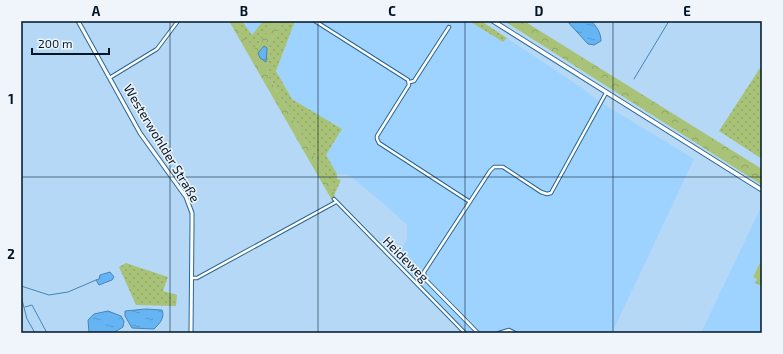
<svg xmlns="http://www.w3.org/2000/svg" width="783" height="354" font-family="'Exo 2',sans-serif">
<defs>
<pattern id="grass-dots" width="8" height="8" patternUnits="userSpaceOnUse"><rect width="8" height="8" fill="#a8c277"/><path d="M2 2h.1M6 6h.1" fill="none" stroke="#8fa667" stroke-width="1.8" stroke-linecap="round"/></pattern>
<pattern id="forest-crowns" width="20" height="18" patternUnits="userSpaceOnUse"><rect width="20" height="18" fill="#a8c277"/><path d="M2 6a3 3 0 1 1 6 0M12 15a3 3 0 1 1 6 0" fill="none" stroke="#8fa667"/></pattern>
<pattern id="water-ripples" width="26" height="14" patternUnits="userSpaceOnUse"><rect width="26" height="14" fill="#65b5f4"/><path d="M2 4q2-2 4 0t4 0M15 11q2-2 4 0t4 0" fill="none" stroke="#569bd1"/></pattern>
</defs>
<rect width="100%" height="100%" fill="#b5d8f6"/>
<path fill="#9ed3ff" d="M 242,21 L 263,21 L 252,35 Z
M 295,21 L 469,21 L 503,42 L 507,38 L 585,90 L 594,98 L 694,159 L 612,333 L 467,333 L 397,259 L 407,239 L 407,225 L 384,204 L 349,175 L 337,174 L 326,155 L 342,129 L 292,99 L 276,70 Z
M 762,205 L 762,333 L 701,333 Z"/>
<path fill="url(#grass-dots)" d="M 235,21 L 242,21 L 252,35 L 263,21 L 277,21 L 252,52 Z
M 284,21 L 295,21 L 276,71 L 292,99 L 342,129 L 326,155 L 337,174 L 337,179 L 341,180 L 335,193 L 268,76 L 267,65 L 270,56 L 269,43 Z
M 469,21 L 481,21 L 507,38 L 503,42 Z
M 762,65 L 762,159 L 719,131 Z
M 126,263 L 168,277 L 163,291 L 177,295 L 176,306 L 136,305 L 119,267 Z"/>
<path fill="url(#forest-crowns)" d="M 229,21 L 235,21 L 252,51 L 277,21 L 284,21 L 269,43 L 270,56 L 267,65 L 268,76 L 335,193 L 333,202 Z
M 504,21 L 524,21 L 762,169 L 762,185 Z
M 762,259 L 762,286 L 755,283 L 757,279 L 753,277 Z"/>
<path fill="url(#water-ripples)" stroke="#4785b6" d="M 567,21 L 591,21 C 597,27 601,33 601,41 L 594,45 L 588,44 Z
M 264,46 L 267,48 L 266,62 L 260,58 L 258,53 Z
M 110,272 L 114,277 L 112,280 L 99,285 L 96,280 L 99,279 L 100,275 Z
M 146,309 L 162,310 C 165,318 160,323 154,329 L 132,328 L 125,316 L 125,311 Z
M 108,311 L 121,316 L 124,321 L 123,327 L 113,333 L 89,333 L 88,320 L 94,314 Z"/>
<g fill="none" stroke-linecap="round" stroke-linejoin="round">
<path stroke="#4785b6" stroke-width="1" d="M 634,79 L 669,21
M 21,286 L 49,295 L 68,292 L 96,280
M 21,296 L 27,319 L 35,333
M 25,307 L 32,305 L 47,333"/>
<defs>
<path id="minor" d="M 315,21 L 408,80 L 409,85 L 377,136 L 377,139 L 379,143 L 470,202
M 111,77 L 157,49 L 178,21
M 410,82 L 414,81 L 449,27
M 334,199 L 465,333
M 192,278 L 197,278 L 336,202
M 478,333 L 425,279 L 424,272 L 490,171 L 494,167 L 503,167 L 541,192 L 547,194 L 551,193 L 606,93
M 499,333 L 509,330 L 515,333"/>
<path id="tertiary" d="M 78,21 L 140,133 L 186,197 L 192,213 L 192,225 L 191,333"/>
<path id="secondary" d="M 493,21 L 762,190"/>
</defs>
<use href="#minor" stroke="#2b6692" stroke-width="4.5"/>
<use href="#tertiary" stroke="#2b6692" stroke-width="5"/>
<use href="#secondary" stroke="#2b6692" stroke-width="5.5"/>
<use href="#minor" stroke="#fff" stroke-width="2.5"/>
<use href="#tertiary" stroke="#fff" stroke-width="3"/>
<use href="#secondary" stroke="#fff" stroke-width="3.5"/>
</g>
<path fill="none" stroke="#001527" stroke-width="1" stroke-opacity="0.55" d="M 170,21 L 170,333M 318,21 L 318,333M 465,21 L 465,333M 613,21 L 613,333M 21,177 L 762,177"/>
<g text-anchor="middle" stroke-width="3" stroke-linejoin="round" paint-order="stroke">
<g font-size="13" fill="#001527" stroke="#eff5fa">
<text transform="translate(162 143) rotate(59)" y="5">Westerwohlder Straße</text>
<text transform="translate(406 259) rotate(45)" y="5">Heideweg</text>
</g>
</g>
<rect width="783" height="354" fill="none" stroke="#eff5fa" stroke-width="44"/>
<path d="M32 48v6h77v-6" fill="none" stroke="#001527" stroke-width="2"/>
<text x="38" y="48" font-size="12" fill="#001527" stroke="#eff5fa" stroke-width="3" paint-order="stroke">200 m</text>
<rect x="22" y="22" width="739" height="310" fill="none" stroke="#001527" stroke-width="1.5"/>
<g font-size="13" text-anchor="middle" font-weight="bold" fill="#001527">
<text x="96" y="16">A</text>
<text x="244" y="16">B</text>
<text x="392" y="16">C</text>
<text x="539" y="16">D</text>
<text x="687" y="16">E</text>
<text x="11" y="104">1</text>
<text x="11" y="259">2</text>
</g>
</svg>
